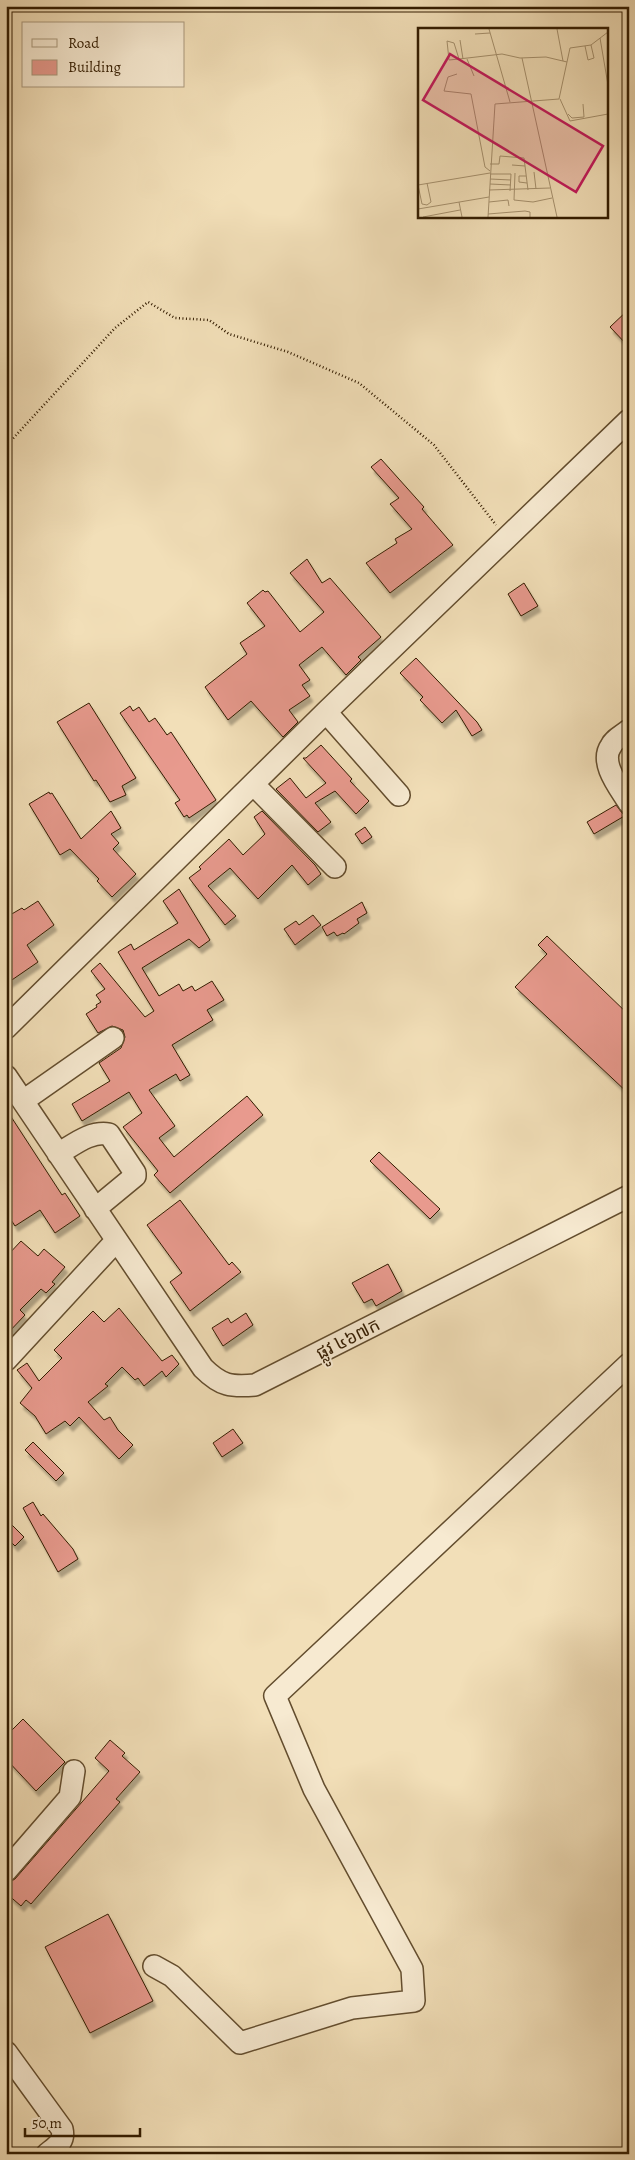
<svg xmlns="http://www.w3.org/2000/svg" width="635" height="2160" font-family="Alegreya,'Noto Sans Khmer',serif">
<defs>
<filter id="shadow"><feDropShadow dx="3" dy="5.5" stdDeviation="1" flood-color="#0004"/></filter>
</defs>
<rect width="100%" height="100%" fill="#f2dfb8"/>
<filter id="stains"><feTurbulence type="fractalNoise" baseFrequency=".004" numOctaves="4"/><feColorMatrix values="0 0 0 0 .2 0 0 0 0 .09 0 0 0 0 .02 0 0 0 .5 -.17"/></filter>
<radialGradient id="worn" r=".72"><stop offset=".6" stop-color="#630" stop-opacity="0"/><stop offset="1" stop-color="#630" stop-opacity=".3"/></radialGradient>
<path fill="#e89a8e" stroke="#331c00" filter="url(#shadow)" d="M 629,309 L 629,347 L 610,327 Z
M 381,459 L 424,507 L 422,509 L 453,545 L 390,593 L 366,563 L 397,543 L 395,539 L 412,529 L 390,504 L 399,498 L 371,467 Z
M 307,559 L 322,583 L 330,578 L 381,637 L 358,657 L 361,660 L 346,675 L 322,647 L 299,665 L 310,680 L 302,685 L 310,696 L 289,710 L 298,722 L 283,737 L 251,701 L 228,720 L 205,687 L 247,654 L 240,643 L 265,626 L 247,603 L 263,590 L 265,592 L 268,591 L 300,632 L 324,612 L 290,573 Z
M 524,583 L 538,606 L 521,616 L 508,594 Z
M 416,658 L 477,722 L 482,730 L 472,736 L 456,710 L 442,723 L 420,700 L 423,697 L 400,673 Z
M 89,703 L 136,778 L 122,786 L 126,795 L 110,802 L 96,780 L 94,781 L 57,722 Z
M 130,706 L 133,711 L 139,707 L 149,722 L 155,718 L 167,735 L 171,732 L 216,800 L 189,818 L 187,815 L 184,817 L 175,803 L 180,800 L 120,713 Z
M 321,745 L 352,779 L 350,781 L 369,801 L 356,814 L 335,791 L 315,803 L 331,822 L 318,832 L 276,789 L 290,778 L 306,798 L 326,783 L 303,758 L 306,758 Z
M 49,792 L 50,794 L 52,793 L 81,839 L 111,811 L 121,828 L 111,834 L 119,843 L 113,849 L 136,874 L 112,897 L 97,881 L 99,879 L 70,849 L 60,855 L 29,804 Z
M 616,805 L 623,814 L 626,815 L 594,834 L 587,822 Z
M 262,811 L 315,865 L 321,874 L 308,885 L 292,865 L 258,899 L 230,868 L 208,886 L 236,916 L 225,925 L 189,878 L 201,869 L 199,867 L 229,839 L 243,855 L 265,834 L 254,817 Z
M 365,827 L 372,837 L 362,844 L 355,834 Z
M 179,889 L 210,940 L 199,948 L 189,939 L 142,968 L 159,996 L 179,984 L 183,991 L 192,986 L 195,991 L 212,981 L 224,1000 L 207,1010 L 213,1020 L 172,1045 L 190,1075 L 180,1081 L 176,1074 L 149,1090 L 175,1126 L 159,1138 L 174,1157 L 247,1096 L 263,1115 L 170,1193 L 154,1175 L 158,1171 L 123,1127 L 142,1113 L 129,1092 L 82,1121 L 72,1104 L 110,1081 L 99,1063 L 121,1048 L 125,1037 L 123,1030 L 112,1026 L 98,1033 L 86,1014 L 97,1007 L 96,1005 L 101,1002 L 96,995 L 105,989 L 91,971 L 100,963 L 145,1017 L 154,1011 L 118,952 L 131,944 L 134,950 L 178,923 L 163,901 Z
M 38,901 L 54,925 L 27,945 L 38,962 L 6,984 L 6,922 L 12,918 L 10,915 L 22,908 L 24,910 Z
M 362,902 L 367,913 L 357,919 L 359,923 L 344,934 L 343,933 L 337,936 L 334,932 L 327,936 L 322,927 Z
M 313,915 L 321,925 L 295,945 L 284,929 L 296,921 L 299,925 Z
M 547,936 L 629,1015 L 629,1094 L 515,987 L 547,954 L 538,945 Z
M 6,1109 L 62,1195 L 65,1193 L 80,1216 L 55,1233 L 40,1210 L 15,1226 L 6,1212 Z
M 379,1152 L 440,1209 L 430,1219 L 370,1161 Z
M 180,1200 L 229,1265 L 232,1262 L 241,1272 L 190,1311 L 170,1282 L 182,1273 L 147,1225 Z
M 21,1241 L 38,1256 L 44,1249 L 65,1267 L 52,1282 L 55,1284 L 46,1293 L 41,1289 L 20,1310 L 25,1315 L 6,1335 L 6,1257 Z
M 388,1264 L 402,1291 L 376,1306 L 372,1299 L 364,1303 L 352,1283 Z
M 119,1308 L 162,1361 L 172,1355 L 179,1364 L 166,1377 L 162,1371 L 144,1386 L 138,1378 L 135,1380 L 122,1367 L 105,1384 L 108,1386 L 88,1402 L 104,1420 L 110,1417 L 118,1430 L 133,1445 L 119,1459 L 79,1417 L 70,1426 L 65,1421 L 46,1434 L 35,1416 L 20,1403 L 32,1388 L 17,1370 L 27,1363 L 39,1381 L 62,1358 L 54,1350 L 93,1311 L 104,1322 Z
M 246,1313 L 253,1325 L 223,1346 L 212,1328 L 228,1318 L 231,1323 Z
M 233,1429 L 243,1443 L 222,1457 L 213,1443 Z
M 33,1442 L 64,1473 L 56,1481 L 25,1450 Z
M 33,1502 L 41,1516 L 43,1514 L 73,1549 L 78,1559 L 58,1572 L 23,1508 Z
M 6,1519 L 24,1537 L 15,1546 L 6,1537 Z
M 23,1719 L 65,1762 L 36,1791 L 6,1759 L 6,1736 Z
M 110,1740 L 125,1753 L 122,1756 L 140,1772 L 116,1799 L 120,1802 L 31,1904 L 26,1900 L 21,1906 L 6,1893 L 6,1883 L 15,1879 L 109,1771 L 95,1758 Z
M 108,1914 L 153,2001 L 90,2033 L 45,1947 Z"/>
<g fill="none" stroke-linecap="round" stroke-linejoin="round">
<defs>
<path id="minor" d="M 326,712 L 399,795
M 629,730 C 623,735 614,739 611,746 C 599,763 620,788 629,803
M 253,784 L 335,867
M 6,1028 L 326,712 L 629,420
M 6,1076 L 203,1368 C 221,1386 231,1387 255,1385 L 629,1196
M 23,1101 L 113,1038
M 58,1154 C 75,1144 90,1131 109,1134 L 135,1173 L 135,1176 L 95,1209
M 6,1360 L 116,1241
M 6,1871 L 70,1797 L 74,1771
M 154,1966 L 172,1976 L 240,2043 L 352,2008 L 414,2001 L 412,1969 L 314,1789 L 275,1696 L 629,1364
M 6,2052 L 62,2129 C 65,2142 57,2146 47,2154"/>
</defs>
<use href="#minor" stroke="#634d2e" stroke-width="24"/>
<path stroke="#331c00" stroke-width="2.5" stroke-dasharray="1 2.5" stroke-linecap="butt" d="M 6,446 L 115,328 L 148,302 L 175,318 L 209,320 L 229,334 L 288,352 L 359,383 L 434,445 L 496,525"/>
<use href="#minor" stroke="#f7ead1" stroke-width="21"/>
</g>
<g text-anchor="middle" stroke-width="4" stroke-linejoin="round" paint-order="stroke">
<g font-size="18" fill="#331c00" stroke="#f7ead1">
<text transform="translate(348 1339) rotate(-27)" y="6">ផ្លូវ ៤៦៧ក</text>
</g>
</g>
<g transform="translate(418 28)">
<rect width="190" height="190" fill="#f2dfb8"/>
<path fill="none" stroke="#a6916e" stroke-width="1" d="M 71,1 L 92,74M 139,1 L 145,33M 57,6 L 72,5M 182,10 L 190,57M 42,12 L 45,31M 167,18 L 170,32 L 176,30 L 173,17M 104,30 L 139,189M 41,31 L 31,32 L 29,13 L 36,15 L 41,31 L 84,26 L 102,30 L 128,29 L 149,34M 49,31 L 56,48M 39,46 L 30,49 L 26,63 L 53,66 L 67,139 L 72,143M 142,71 L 152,93 L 190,86M 150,86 L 154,90 L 166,89 L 165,76M 72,136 L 81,136 L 82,128 L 106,130 L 107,138 L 94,137M 107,138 L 110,162M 116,144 L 118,161M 97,145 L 96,172 L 115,174 L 134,170M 72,146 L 93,146 L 92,163M 108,148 L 101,148 L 101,154 L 109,155M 72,151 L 93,152M 72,156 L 93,157M 0,157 L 72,145M 0,157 L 4,176 L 9,177 L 13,174 L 9,155M 71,162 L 132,160M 41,174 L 44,189M 71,174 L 90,172 L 91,178M 0,181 L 71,169M 70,186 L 107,183 L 112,184 L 112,189M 5,189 L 42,182M 70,189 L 77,76 L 141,71 L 152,20 L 173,17 L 190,4"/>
<path fill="#c2185b" fill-opacity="0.15" stroke="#c2185b" stroke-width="2.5" d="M 32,26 L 185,118 L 158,164 L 5,72 Z"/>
<rect width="190" height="190" fill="none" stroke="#331c00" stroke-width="2.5"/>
</g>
<rect width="635" height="2160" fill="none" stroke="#f2dfb8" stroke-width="25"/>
<rect x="8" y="8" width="620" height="2145" fill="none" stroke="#331c00" stroke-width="2.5"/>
<rect x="12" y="12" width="610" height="2135" fill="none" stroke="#331c00"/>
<rect x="22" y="22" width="162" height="65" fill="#f7ead1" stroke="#a9987d"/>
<rect x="32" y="39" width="25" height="8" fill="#f7ead1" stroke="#a9987d"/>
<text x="68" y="48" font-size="15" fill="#331c00">Road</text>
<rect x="32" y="60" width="25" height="15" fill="#e89a8e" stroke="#a9987d"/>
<text x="68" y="72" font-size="15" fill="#331c00">Building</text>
<path d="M25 2128v8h115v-8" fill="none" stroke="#331c00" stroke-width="2.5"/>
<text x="32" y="2128" font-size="15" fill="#331c00" stroke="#f7ead1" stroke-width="4" paint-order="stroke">50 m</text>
<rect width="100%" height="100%" filter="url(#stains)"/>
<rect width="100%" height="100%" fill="url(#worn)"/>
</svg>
